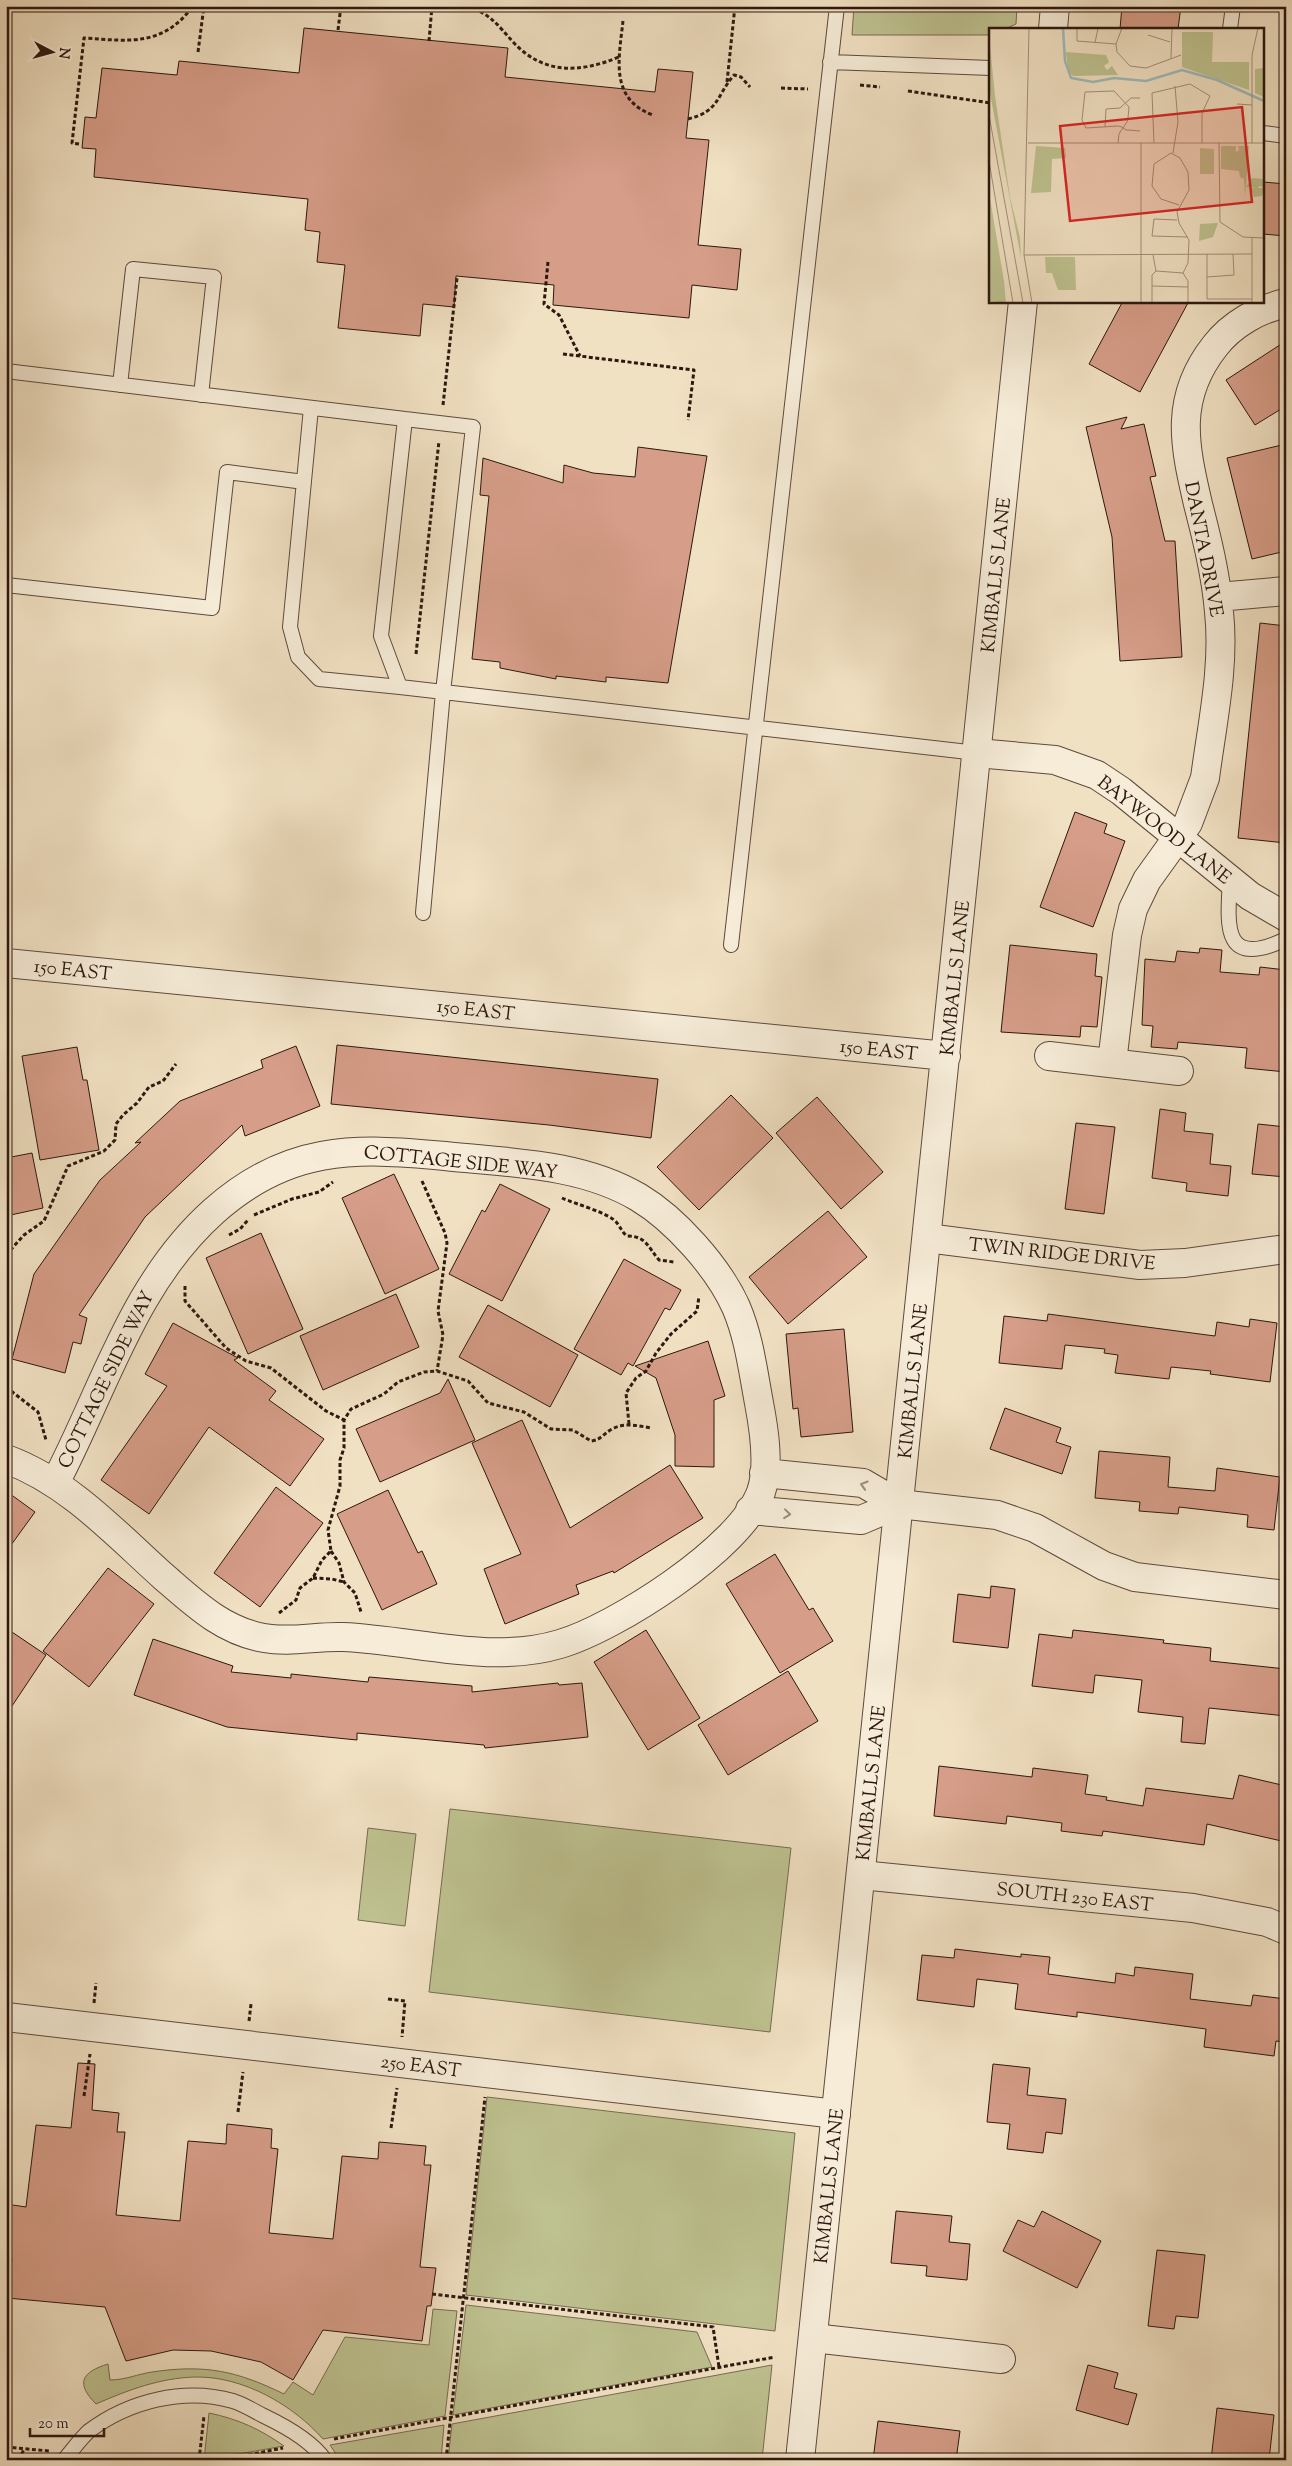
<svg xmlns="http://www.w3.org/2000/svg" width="1292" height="2466" font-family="'Sorts Mill Goudy',serif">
<rect width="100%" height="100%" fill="#f1e1c3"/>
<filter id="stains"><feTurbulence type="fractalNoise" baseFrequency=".004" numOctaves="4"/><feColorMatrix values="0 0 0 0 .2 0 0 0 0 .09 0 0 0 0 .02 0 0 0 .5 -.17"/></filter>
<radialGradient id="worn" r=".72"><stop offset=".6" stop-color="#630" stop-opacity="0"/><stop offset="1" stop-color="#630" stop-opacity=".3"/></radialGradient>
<path fill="#bec290" stroke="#766c50" d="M 854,6 L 1017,6 L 1016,24 L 1005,29 L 991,29 L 991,35 L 852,35 Z
M 450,1809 L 791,1848 L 770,2032 L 429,1992 Z
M 368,1828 L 416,1834 L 405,1926 L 358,1920 Z
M 487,2097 L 795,2133 L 775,2331 L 466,2295 Z
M 466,2305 L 697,2332 L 712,2367 L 453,2415 Z
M 433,2309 L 457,2311 L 445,2416 L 323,2439 C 293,2405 243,2376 195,2377 C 160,2378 128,2390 96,2404 C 75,2383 82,2372 108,2364 L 110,2380 C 125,2380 138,2374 152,2372 C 205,2364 237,2371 284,2394 L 293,2382 L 313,2395 L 345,2337 L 429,2345 Z
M 772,2365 L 762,2460 L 448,2460 L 452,2424 Z
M 209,2413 C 238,2419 260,2429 284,2446 L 204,2460 Z
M 444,2425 L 441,2460 L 340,2460 L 330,2445 Z"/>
<path fill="#d69d88" stroke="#2d170f" d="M 1122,6 L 1181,6 L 1178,29 L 1120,29 Z
M 304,28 L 508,48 L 505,77 L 655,92 L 658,69 L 693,72 L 686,138 L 709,140 L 698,245 L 741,249 L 737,290 L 692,285 L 689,318 L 553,305 L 554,285 L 456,276 L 454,307 L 423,304 L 420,336 L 338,328 L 345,265 L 317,262 L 320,232 L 305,230 L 308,199 L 94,177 L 96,149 L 82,148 L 85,117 L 96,118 L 102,68 L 177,75 L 179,61 L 299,73 Z
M 1263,182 L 1286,184 L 1286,236 L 1263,234 Z
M 1123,301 L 1189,301 L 1140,392 L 1089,364 Z
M 1286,341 L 1286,406 L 1255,425 L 1226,380 Z
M 1127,417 L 1121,429 L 1144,424 L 1156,476 L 1150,477 L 1165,541 L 1175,541 L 1182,657 L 1120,661 L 1112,537 L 1086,427 Z
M 1286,444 L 1286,551 L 1252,559 L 1227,458 Z
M 638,447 L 707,456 L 668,683 L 606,677 L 606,682 L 556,676 L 556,679 L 500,668 L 500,662 L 472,659 L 489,496 L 480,495 L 483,458 L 563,483 L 564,465 L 593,473 L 635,477 Z
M 1260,623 L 1286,626 L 1286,843 L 1238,838 Z
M 1075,812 L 1107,824 L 1104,833 L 1125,841 L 1093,927 L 1040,907 Z
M 1010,945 L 1097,954 L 1095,976 L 1102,977 L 1097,1027 L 1081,1026 L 1080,1037 L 1001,1032 Z
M 1200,948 L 1222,950 L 1220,972 L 1259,975 L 1260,967 L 1286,970 L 1286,1072 L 1245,1068 L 1247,1048 L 1178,1042 L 1177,1049 L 1151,1047 L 1153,1026 L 1142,1025 L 1145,959 L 1175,962 L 1177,951 L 1199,953 Z
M 337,1045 L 658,1079 L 651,1138 L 549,1125 L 331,1104 Z
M 296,1046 L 320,1106 L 245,1136 L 242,1125 L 145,1217 L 79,1315 L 87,1318 L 81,1344 L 73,1342 L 65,1373 L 12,1359 L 34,1274 L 100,1180 L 141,1142 L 135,1143 L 180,1101 L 263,1068 L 261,1060 Z
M 77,1047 L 83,1080 L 87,1080 L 99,1150 L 40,1160 L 22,1056 Z
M 731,1095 L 773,1138 L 699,1210 L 657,1167 Z
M 817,1097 L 883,1172 L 841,1209 L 776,1133 Z
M 1160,1109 L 1186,1113 L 1184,1131 L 1213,1134 L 1210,1164 L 1231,1166 L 1228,1196 L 1186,1191 L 1187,1183 L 1152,1178 Z
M 1076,1123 L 1115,1127 L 1104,1214 L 1065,1209 Z
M 1258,1124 L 1286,1127 L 1286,1177 L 1252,1174 Z
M 32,1153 L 43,1208 L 6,1216 L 6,1158 Z
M 394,1174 L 439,1269 L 385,1294 L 342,1198 Z
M 500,1184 L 550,1209 L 502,1301 L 449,1274 L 482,1210 L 485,1212 Z
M 828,1211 L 867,1257 L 788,1324 L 749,1277 Z
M 261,1233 L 303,1329 L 248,1354 L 206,1258 Z
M 624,1259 L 681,1290 L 670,1310 L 665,1308 L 633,1366 L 628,1363 L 621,1375 L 574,1349 Z
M 396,1294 L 419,1347 L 323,1390 L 300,1336 Z
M 488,1305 L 578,1355 L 550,1407 L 459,1357 Z
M 1048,1314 L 1215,1336 L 1217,1322 L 1249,1327 L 1250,1319 L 1277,1323 L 1270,1382 L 1210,1374 L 1211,1371 L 1171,1367 L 1169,1379 L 1115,1373 L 1118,1355 L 1104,1353 L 1105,1349 L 1065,1345 L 1062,1369 L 999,1363 L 1004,1316 L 1047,1321 Z
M 173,1323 L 238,1358 L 234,1360 L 276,1391 L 269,1400 L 324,1439 L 290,1486 L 209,1427 L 149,1514 L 101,1480 L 167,1386 L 145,1374 Z
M 844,1329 L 853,1432 L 801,1437 L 798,1408 L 793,1409 L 786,1334 Z
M 708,1341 L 725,1396 L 714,1400 L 714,1467 L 675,1466 L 675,1435 L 656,1378 L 635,1366 Z
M 448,1379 L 475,1440 L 380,1482 L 356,1429 L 440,1393 Z
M 1005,1408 L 1061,1428 L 1056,1442 L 1071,1447 L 1062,1474 L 990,1449 Z
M 522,1420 L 570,1528 L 670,1465 L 703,1518 L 614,1573 L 613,1571 L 576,1585 L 579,1594 L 505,1624 L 484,1569 L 521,1554 L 472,1443 Z
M 1099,1451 L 1170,1457 L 1168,1487 L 1215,1491 L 1217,1468 L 1280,1477 L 1274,1530 L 1247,1527 L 1248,1515 L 1179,1507 L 1178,1514 L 1139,1511 L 1140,1502 L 1095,1498 Z
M 276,1487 L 323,1523 L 260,1607 L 214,1573 Z
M 388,1490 L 418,1553 L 422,1551 L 437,1584 L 382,1610 L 337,1514 Z
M 6,1491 L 35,1512 L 6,1552 Z
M 775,1554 L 809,1610 L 813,1608 L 833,1641 L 780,1673 L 726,1584 Z
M 108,1568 L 154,1604 L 89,1687 L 43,1651 Z
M 991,1586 L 1015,1589 L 1008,1648 L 953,1642 L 958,1594 L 990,1598 Z
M 6,1628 L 46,1655 L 6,1715 Z
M 646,1630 L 700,1718 L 648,1750 L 594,1662 Z
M 1073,1630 L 1164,1640 L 1163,1643 L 1211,1648 L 1210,1661 L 1286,1669 L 1286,1716 L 1209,1708 L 1205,1744 L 1181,1742 L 1183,1717 L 1138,1712 L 1142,1680 L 1095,1675 L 1093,1693 L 1032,1686 L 1039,1634 L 1072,1638 Z
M 153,1639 L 233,1666 L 231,1672 L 291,1678 L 291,1674 L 368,1682 L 369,1677 L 472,1686 L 472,1692 L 558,1683 L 559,1685 L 582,1683 L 588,1737 L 485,1748 L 484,1745 L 357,1733 L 357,1740 L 227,1727 L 134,1695 Z
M 788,1671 L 818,1721 L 728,1775 L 698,1725 Z
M 939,1766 L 1032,1777 L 1033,1768 L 1088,1775 L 1085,1794 L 1107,1797 L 1106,1800 L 1143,1806 L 1146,1788 L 1233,1799 L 1239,1775 L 1286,1786 L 1286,1842 L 1207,1824 L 1204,1845 L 1103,1831 L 1102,1836 L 1061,1831 L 1062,1823 L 1007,1816 L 1006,1824 L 934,1816 Z
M 955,1949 L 1021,1957 L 1021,1954 L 1050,1957 L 1048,1974 L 1115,1983 L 1116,1973 L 1134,1976 L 1135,1967 L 1193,1974 L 1190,1999 L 1251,2006 L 1253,1995 L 1286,1999 L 1286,2042 L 1276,2041 L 1274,2056 L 1204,2047 L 1206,2029 L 1077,2012 L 1077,2017 L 1015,2009 L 1018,1984 L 977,1979 L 974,2007 L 917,2000 L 922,1955 L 954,1958 Z
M 78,2063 L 95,2064 L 92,2110 L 119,2113 L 117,2132 L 125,2132 L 116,2215 L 180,2221 L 188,2141 L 226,2144 L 227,2124 L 272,2129 L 271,2148 L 278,2149 L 269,2233 L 333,2239 L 342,2156 L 378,2159 L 379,2142 L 426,2146 L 424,2165 L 431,2165 L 420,2267 L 436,2268 L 431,2306 L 427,2306 L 422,2341 L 323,2330 L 293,2380 L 261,2362 L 211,2351 L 173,2350 L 126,2361 L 105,2307 L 7,2298 L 12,2259 L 6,2259 L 6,2204 L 26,2207 L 36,2125 L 71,2128 Z
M 993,2064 L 1030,2068 L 1027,2095 L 1066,2099 L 1062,2134 L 1046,2132 L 1043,2153 L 1007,2149 L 1010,2124 L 987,2122 Z
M 896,2211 L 952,2216 L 949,2242 L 970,2244 L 967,2280 L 926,2276 L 927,2266 L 891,2263 Z
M 1042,2211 L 1101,2241 L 1077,2288 L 1003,2251 L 1018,2220 L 1034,2227 Z
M 1157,2250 L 1205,2255 L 1198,2318 L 1176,2316 L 1174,2329 L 1148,2326 Z
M 1088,2365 L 1118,2373 L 1114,2388 L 1137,2394 L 1128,2425 L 1076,2410 Z
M 1217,2408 L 1274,2415 L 1269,2460 L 1211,2460 Z
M 878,2421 L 960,2431 L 956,2460 L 873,2460 Z"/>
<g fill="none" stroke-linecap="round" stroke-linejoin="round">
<defs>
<path id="service" d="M 1230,29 L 1233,6
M 830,62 L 991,68
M 1263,133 L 1286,136
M 6,371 L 405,419 L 381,636 L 400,687 L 977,753
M 120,385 L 133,269 L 214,277 L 201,395
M 311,408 L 290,627 L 298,657 L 319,679 L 400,687
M 405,419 L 473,427 L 443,692 L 423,913
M 6,585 L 212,608 L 227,472 L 304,482
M 1230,880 C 1227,928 1223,969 1286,939
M 731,945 L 837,6
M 64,2460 C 72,2451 80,2439 89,2431 C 129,2401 184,2387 233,2401 C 243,2404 254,2411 264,2416 C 285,2426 311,2440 325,2460"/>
<path id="minor" d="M 1218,597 L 1286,591
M 977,753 L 1055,760 L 1097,775 L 1121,791 L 1250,896 L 1286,917
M 1049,1056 L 1179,1071
M 1112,1063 L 1127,935 L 1133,909 L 1147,880 L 1188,823 L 1205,778 C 1212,724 1225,666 1219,612 C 1216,575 1207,539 1198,504 C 1184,444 1174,398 1215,346 C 1232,324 1259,309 1286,303
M 927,1238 L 1140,1265 L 1185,1263 L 1286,1249
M 6,1459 C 69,1482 115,1533 164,1577 C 194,1603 223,1631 264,1638 C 290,1643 316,1636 343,1637 C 414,1640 490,1665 560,1644 C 615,1628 741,1548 761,1492 C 770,1466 764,1429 759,1403 C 753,1371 749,1337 736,1307 C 718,1267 675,1219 638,1197 C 580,1163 510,1163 445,1156 C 353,1147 287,1146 214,1211 C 133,1283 104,1390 55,1483
M 764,1473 L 863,1483 L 899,1504 L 997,1515 L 1035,1528 L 1104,1566 L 1135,1577 L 1286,1595
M 750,1510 L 861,1520 L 899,1504
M 861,1875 L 1193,1908 L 1267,1922 L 1286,1930
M 6,2017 L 836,2114
M 813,2338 L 1001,2359"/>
<path id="tertiary" d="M 1053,29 L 1055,6
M 6,963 L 946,1056
M 800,2460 L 1023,301"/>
</defs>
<use href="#service" stroke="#5e4a3c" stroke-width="16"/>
<use href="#minor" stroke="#5e4a3c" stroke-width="30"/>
<use href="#tertiary" stroke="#5e4a3c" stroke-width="30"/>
<path stroke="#2d170f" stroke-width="3" stroke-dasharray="4 2.5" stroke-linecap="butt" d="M 468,6 C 491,15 497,24 513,42 C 544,75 580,73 619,57
M 623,21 C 619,58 609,99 653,115
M 338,30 L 341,6
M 429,41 L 432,6
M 198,52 L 204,6
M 727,82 L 735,6
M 860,85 L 880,87
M 781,88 L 808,89
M 908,91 L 991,103
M 688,119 C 720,111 716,96 734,75 L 741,77 L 750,87
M 79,144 L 72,143 L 84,38 C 129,41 163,47 193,6
M 548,262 L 544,304 L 559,315 L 580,356
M 563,354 L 694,370 L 688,420
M 443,405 L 457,278
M 416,654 L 439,441
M 422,1181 L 445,1233 L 447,1243 L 438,1311 L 443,1335 L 437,1371
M 562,1198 C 575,1204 610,1213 617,1223 C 621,1228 622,1232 627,1236 C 646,1236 648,1247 659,1260 L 674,1262
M 254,1215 L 292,1199 L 319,1192 L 333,1182
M 229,1235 L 240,1229 L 249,1219
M 6,1255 L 24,1235 L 44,1221 L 68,1166 L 104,1151 L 115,1140 L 116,1124 L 123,1115 L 137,1103 L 149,1087 L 163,1081 L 176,1064
M 185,1286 L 185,1301 L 226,1348 L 246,1361 L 271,1368 L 326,1411 L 344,1420
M 6,1387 L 38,1412 L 46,1440
M 629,1424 L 626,1393 L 636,1378 L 646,1371 L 656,1353 L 671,1334 L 697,1311 L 699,1296
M 331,1551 L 339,1563 L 344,1582 L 355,1593 L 361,1612
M 313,1578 L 332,1579 L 344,1582
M 279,1613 L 296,1600 L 300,1588 L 313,1578 L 322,1560 L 331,1551 L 328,1530 L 340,1486 L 340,1460 L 344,1448 L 344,1420 L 351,1409 L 384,1394 L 398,1382 L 424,1372 L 437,1371 L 468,1381 L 488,1403 L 524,1412 L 551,1429 L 573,1430 L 591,1441 C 601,1440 603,1434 612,1429 C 625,1422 638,1426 652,1428
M 388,1999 L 405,2001 L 402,2037
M 94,2003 L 96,1983
M 249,2021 L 251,2004
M 84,2096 L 90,2054
M 238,2112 L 243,2072
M 391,2128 L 397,2088
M 432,2294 L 713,2327 L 719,2367
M 334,2439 L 775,2357
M 6,2447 L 49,2451
M 19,2460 L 24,2449
M 199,2460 L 204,2416
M 223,2460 L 283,2448
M 446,2460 L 485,2097"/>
<use href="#service" stroke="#f6ecd8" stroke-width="14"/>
<use href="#minor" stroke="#f6ecd8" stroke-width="28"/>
<use href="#tertiary" stroke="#f6ecd8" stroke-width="28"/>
</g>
<defs><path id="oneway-chevron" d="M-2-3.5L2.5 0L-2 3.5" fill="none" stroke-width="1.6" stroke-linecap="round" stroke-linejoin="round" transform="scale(1.25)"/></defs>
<g stroke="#9c8c7e">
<use href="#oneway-chevron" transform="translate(864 1485) rotate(-163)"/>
<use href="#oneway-chevron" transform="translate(787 1514) rotate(6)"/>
</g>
<g text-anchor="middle" stroke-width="5" stroke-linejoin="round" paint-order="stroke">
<g font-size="19" fill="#2d170f" stroke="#f6ecd8">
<text transform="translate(1205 549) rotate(79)" y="7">DANTA DRIVE</text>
<text transform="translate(995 575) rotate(-84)" y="7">KIMBALLS LANE</text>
<text transform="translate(1165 829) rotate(38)" y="7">BAYWOOD LANE</text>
<text transform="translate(73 969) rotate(6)" y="7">150 EAST</text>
<text transform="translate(954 978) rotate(-84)" y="7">KIMBALLS LANE</text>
<text transform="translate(476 1009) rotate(6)" y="7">150 EAST</text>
<text transform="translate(879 1049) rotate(6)" y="7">150 EAST</text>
<text transform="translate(461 1161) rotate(6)" y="7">COTTAGE SIDE WAY</text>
<text transform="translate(1062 1253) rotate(6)" y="7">TWIN RIDGE DRIVE</text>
<text transform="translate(105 1379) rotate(-64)" y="7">COTTAGE SIDE WAY</text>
<text transform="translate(912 1381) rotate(-84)" y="7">KIMBALLS LANE</text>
<text transform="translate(870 1783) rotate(-84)" y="7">KIMBALLS LANE</text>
<text transform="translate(1075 1896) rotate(6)" y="7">SOUTH 230 EAST</text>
<text transform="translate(421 2065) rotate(7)" y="7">250 EAST</text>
<text transform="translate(828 2186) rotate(-84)" y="7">KIMBALLS LANE</text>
</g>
</g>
<g transform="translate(989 28)">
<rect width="275" height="275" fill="#f1e1c3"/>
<path d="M 193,4 L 224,4 L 223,34 L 260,34 L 260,62 L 193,39 ZM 0,7 L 6,68 L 21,169 L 31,210 L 32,230 L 0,60 ZM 77,24 L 117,27 L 120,34 L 115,38 L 118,42 L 123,38 L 129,47 L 84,48 L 79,43 ZM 275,40 L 275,69 L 266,65 L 266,41 ZM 47,118 L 76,120 L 77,130 L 63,131 L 62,164 L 42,165 ZM 232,118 L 247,118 L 247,124 L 250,122 L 249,118 L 260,118 L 256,168 L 255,151 L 251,149 L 250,143 L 232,141 ZM 211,120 L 225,121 L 225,146 L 211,146 ZM 263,150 L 274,151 L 275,159 L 270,158 L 269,160 L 275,160 L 273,168 L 265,169 L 262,160 L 266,159 L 257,159 ZM 0,164 L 15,253 L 17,275 L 0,273 ZM 229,195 L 224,209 L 210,213 L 211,196 ZM 56,229 L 86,229 L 87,262 L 69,262 L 63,245 L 57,245 Z" fill="#bec290"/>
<path fill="none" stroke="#9fbbbd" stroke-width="2.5" d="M 74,0 L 76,33 L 82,50 L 104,54 L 125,50 L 157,53 L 193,42 L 228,52 L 275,73"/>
<path fill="none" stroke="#a3907b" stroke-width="1" d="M 40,0 L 35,227 L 43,275M 88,0 L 88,13 L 127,16M 133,0 L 127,16 L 128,24 L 141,38 L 157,40 L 192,27M 159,7 L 181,14M 106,15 L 109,0M 182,30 L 183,0M 248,76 L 263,77M 0,87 L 34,275M 116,99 L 117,81 L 131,80 L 142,70 L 151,70M 39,115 L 275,115M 129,115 L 130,106 L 131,104 L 134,100 L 138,94 L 139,90 L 140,79 L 125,63 L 96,64 L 93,92 L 97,100 L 129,98 L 133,99 L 134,100 L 137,102 L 139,102 L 151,103M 152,115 L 152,275M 165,115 L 163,65 L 201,56 L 221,68 L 213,85 L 213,115M 230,115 L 231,194 L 254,209 L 275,210M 263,115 L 263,27 L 269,0M 184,125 L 189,94 L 186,58M 0,133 L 24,275M 190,177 L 172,171 L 163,158 L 165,136 L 182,125 L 191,130 L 199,144 L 200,162 L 188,184 L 190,195 L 200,212 L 199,235 L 194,245M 188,192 L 165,191 L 163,208 L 199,209M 263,210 L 263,275M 218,226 L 218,271 L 263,271M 35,227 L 263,226M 164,227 L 167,243M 167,243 L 194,245M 194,245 L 199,253 L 199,275M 218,249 L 245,247 L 244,226M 163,258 L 199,259M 163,275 L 163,247 L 167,243"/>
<path fill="#d62828" fill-opacity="0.15" stroke="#d62828" stroke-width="2.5" d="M 253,79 L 263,174 L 81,193 L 71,98 Z"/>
<rect width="275" height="275" fill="none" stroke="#2d170f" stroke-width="2.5"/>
</g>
<rect width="1292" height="2466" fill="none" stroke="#f1e1c3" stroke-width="25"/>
<rect x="8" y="8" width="1277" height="2451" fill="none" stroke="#2d170f" stroke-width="2.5"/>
<rect x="12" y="12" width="1267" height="2441" fill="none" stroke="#2d170f"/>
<g transform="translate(52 52) rotate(96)" stroke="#f6ecd8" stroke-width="4" paint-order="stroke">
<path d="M0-4L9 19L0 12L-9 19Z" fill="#2d170f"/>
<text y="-8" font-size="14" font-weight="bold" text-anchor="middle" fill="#2d170f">N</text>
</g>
<path d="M30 2428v8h74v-8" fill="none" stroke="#2d170f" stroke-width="2.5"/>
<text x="38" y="2428" font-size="15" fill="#2d170f" stroke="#f6ecd8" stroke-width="4" paint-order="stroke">20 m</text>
<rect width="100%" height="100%" filter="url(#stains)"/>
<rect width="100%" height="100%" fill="url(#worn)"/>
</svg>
